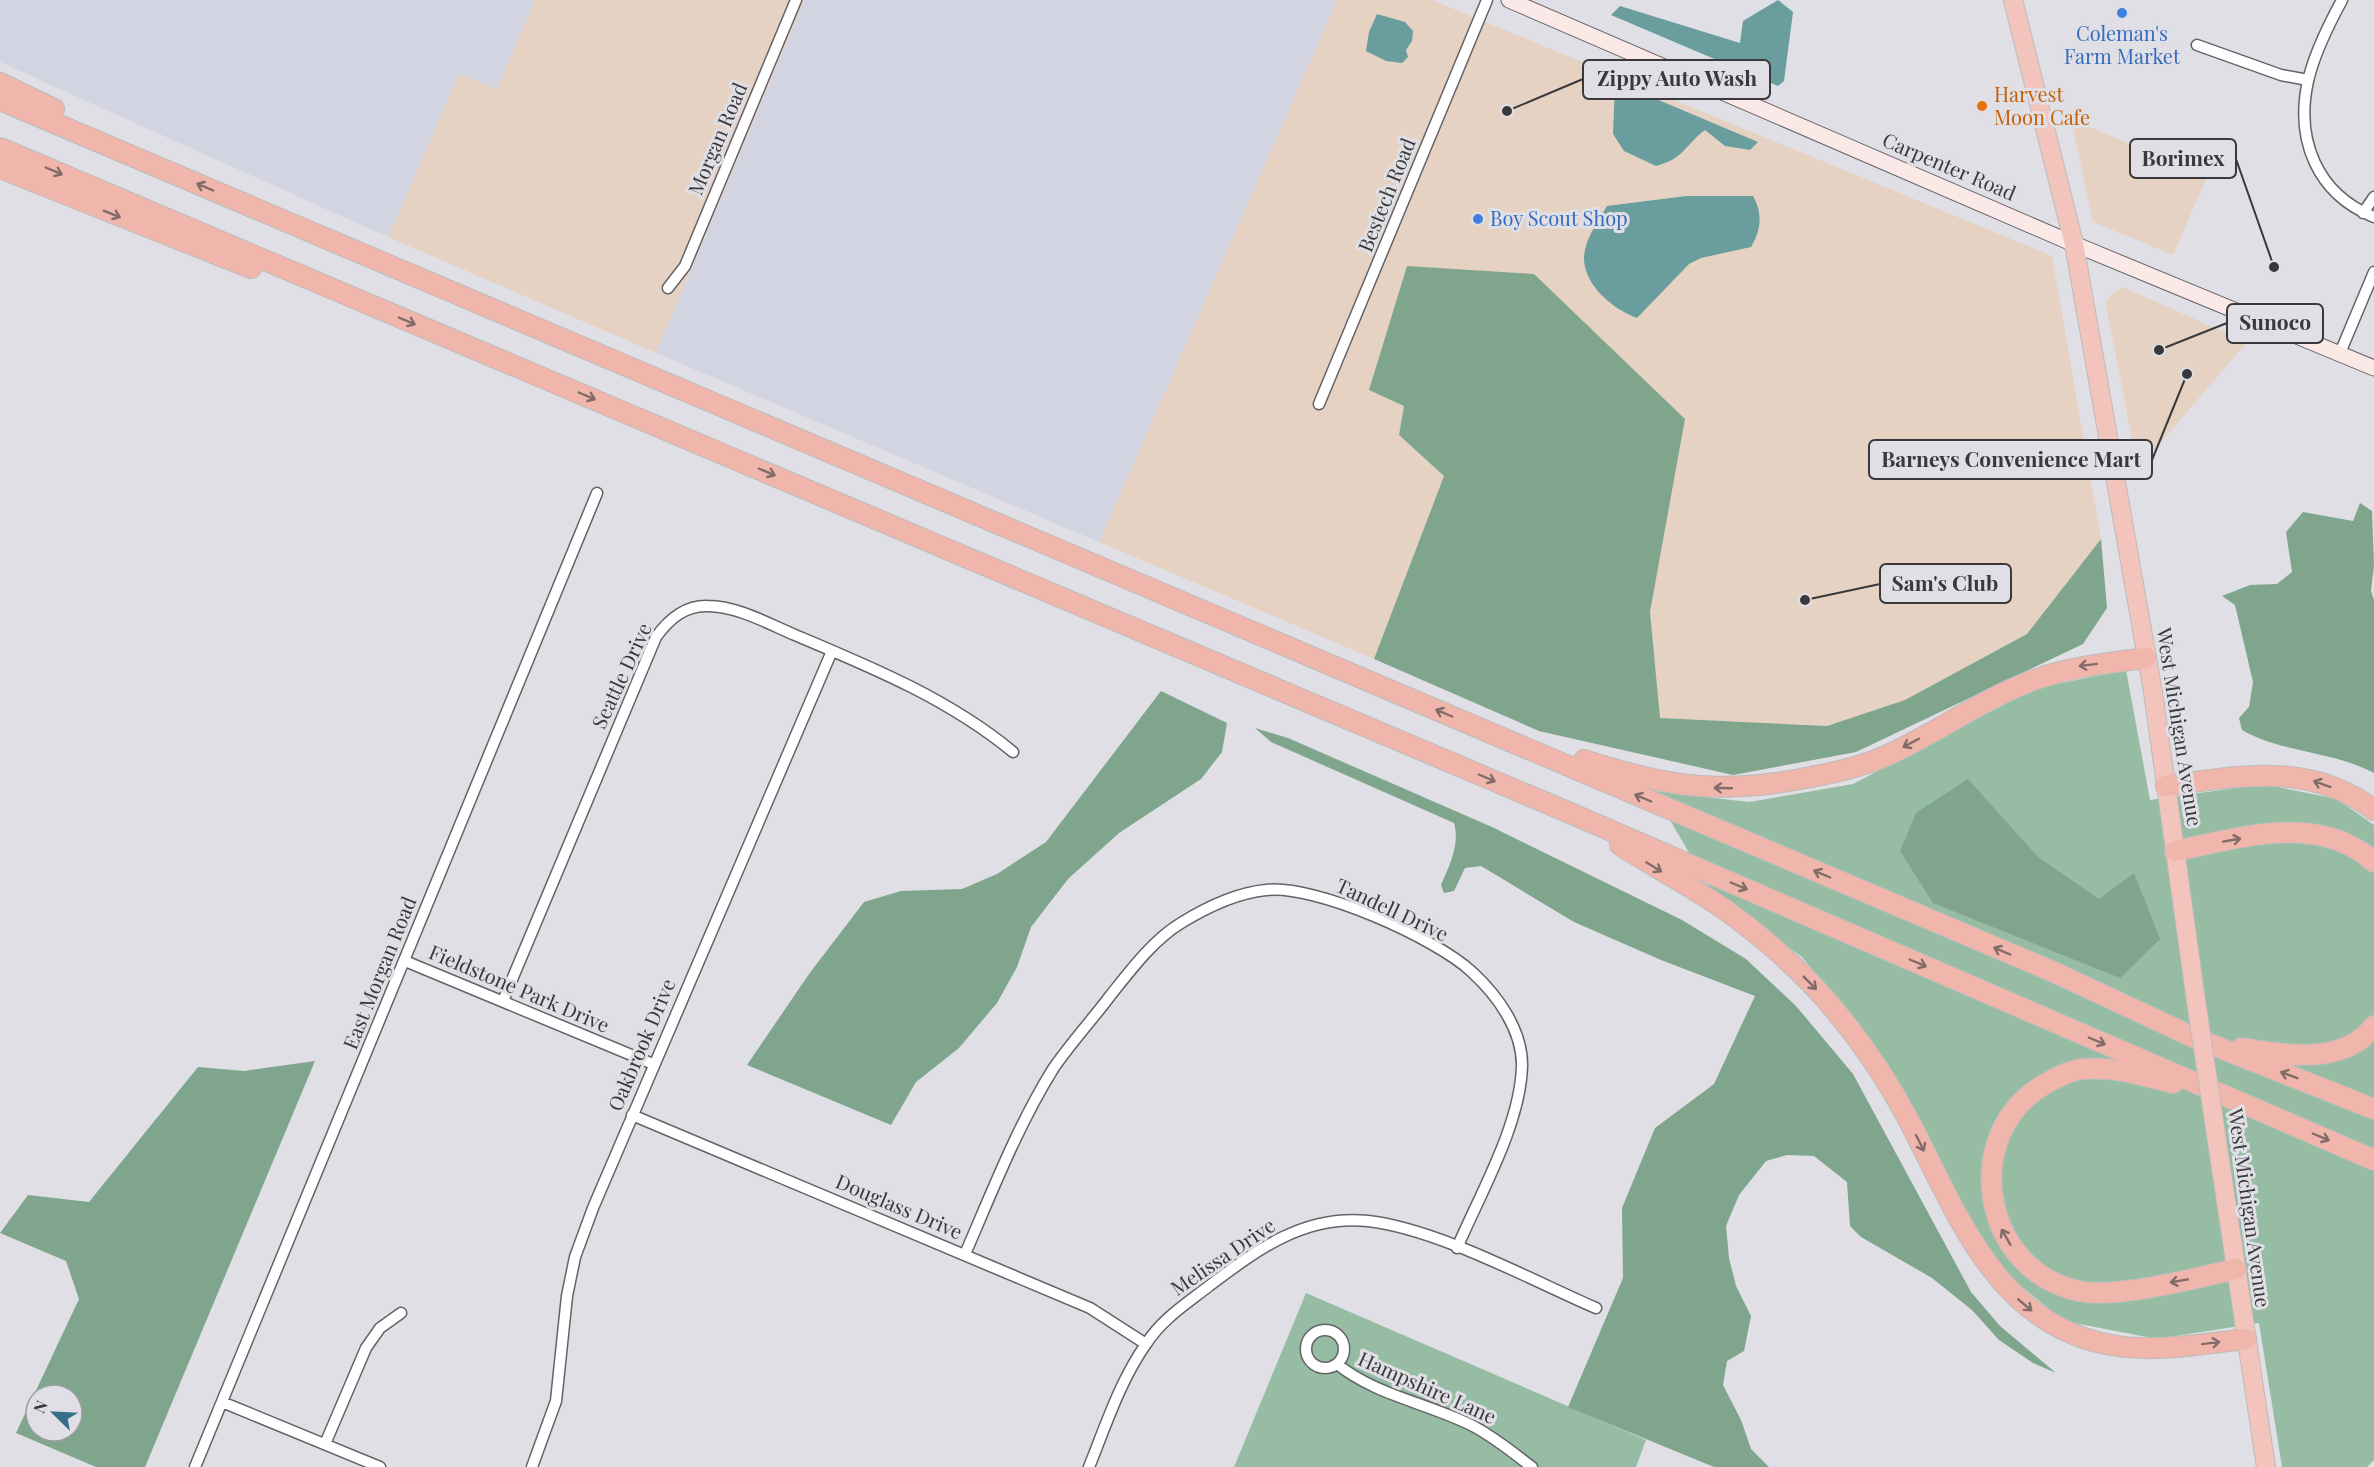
<svg xmlns="http://www.w3.org/2000/svg" width="2374" height="1467" font-family="'Playfair Display',serif">
<rect width="100%" height="100%" fill="#dfdfe5"/>
<path fill="#e6d2c3" d="M 535,0 L 805,0 L 656,353 L 388,237 L 459,73 L 497,88 Z
M 1337,0 L 1432,0 L 2052,256 L 2101,539 L 2027,634 L 1905,700 L 1827,726 L 1659,718 L 1650,612 L 1685,419 L 1404,406 L 1399,435 L 1444,476 L 1374,659 L 1099,542 Z
M 2071,119 L 2207,177 L 2173,255 L 2093,222 Z
M 2122,287 L 2247,342 L 2138,469 L 2105,301 Z"/>
<path fill="#d3d4e1" d="M 0,0 L 535,0 L 497,89 L 459,74 L 388,237 L 0,62 Z
M 805,0 L 1337,0 L 1099,542 L 656,353 Z"/>
<path fill="#96bda4" d="M 2126,670 L 2150,800 L 2263,784 L 2337,799 L 2374,825 L 2374,1460 L 2367,1467 L 2282,1467 L 2259,1323 L 2157,1339 L 2064,1321 L 1999,1268 L 1873,1044 L 1802,957 L 1712,892 L 1653,791 L 1749,802 L 1853,784 L 2036,688 Z
M 1306,1293 L 1646,1440 L 1636,1467 L 1234,1467 Z"/>
<path fill="#7fa58d" fill-rule="evenodd" d="M 1407,266 L 1534,274 L 1685,419 L 1650,612 L 1660,718 L 1827,726 L 1905,700 L 2027,634 L 2101,539 L 2107,608 L 2083,644 L 1856,752 L 1733,775 L 1539,731 L 1374,659 L 1444,476 L 1399,435 L 1404,406 L 1369,390 Z
M 2360,503 L 2372,511 L 2374,565 L 2371,591 L 2374,600 L 2374,773 C 2333,751 2282,753 2242,730 L 2239,718 L 2249,707 L 2253,682 L 2235,605 L 2222,596 L 2250,585 L 2277,584 L 2292,572 L 2286,532 L 2303,512 L 2353,521 Z
M 1161,691 L 1227,723 L 1222,752 L 1201,779 L 1119,833 L 1068,879 L 1031,927 L 1017,967 L 997,1003 L 959,1048 L 916,1082 L 891,1125 L 747,1065 L 809,974 L 864,902 L 901,891 L 962,889 L 997,874 L 1046,842 Z
M 1255,728 L 1288,738 L 1492,827 L 1682,920 L 1746,959 L 1796,1006 L 1853,1074 L 1971,1292 L 2000,1326 L 2056,1373 L 2033,1363 L 1999,1340 L 1972,1310 L 1932,1278 L 1861,1237 L 1850,1226 L 1847,1182 L 1814,1156 L 1787,1155 L 1766,1161 L 1739,1195 L 1726,1226 L 1729,1258 L 1736,1286 L 1751,1316 L 1744,1351 L 1727,1361 L 1723,1385 L 1741,1420 L 1751,1449 L 1769,1467 L 1714,1467 L 1568,1407 L 1623,1278 L 1622,1208 L 1655,1128 L 1714,1084 L 1755,996 L 1661,960 L 1574,922 L 1481,866 L 1465,868 L 1454,891 L 1444,893 L 1441,885 C 1450,864 1460,845 1454,823 L 1271,742 Z
M 1968,779 L 2038,857 L 2099,899 L 2134,873 L 2160,939 L 2120,978 L 1933,903 L 1900,851 L 1916,813 Z
M 315,1061 L 145,1467 L 96,1467 L 16,1433 L 79,1299 L 66,1261 L 0,1233 L 28,1195 L 89,1202 L 198,1067 L 244,1071 ZM 36,1395 L 72,1395 L 72,1431 L 36,1431 Z"/>
<path fill="#6a9d9d" d="M 1778,0 L 1793,12 L 1784,81 L 1778,86 L 1611,15 L 1620,6 L 1740,43 L 1743,21 Z
M 1377,14 L 1405,22 L 1413,31 L 1412,41 L 1406,50 L 1408,57 L 1402,63 L 1386,61 L 1366,51 L 1369,32 Z
M 1615,86 L 1642,93 L 1758,142 L 1750,150 L 1725,146 L 1705,130 C 1683,147 1685,158 1656,166 L 1624,151 L 1613,134 Z
M 1686,196 L 1753,196 C 1763,213 1761,231 1751,247 L 1701,258 L 1689,264 L 1637,318 C 1614,310 1583,285 1584,257 C 1585,239 1598,221 1607,206 Z"/>
<g fill="none" stroke-linecap="round" stroke-linejoin="round">
<defs>
<path id="minor" d="M 2342,0 C 2329,24 2314,54 2308,81 C 2295,140 2317,194 2374,217
M 2197,45 L 2281,75 L 2308,80
M 2363,213 L 2374,197
M 668,288 L 685,266 L 796,0
M 2340,353 L 2374,272
M 1319,404 L 1487,0
M 405,961 L 653,1064
M 503,1001 L 656,637 C 669,619 685,605 708,606 C 737,606 769,624 795,635 C 871,667 949,699 1013,752
M 632,1115 L 1090,1308 L 1146,1344
M 965,1254 C 992,1192 1017,1127 1053,1069 C 1070,1044 1092,1020 1110,996 C 1130,971 1153,940 1181,923 C 1207,907 1236,893 1266,890 C 1315,884 1436,938 1472,972 C 1497,995 1522,1029 1522,1065 C 1521,1124 1480,1194 1457,1248
M1306 1349a19 19 0 1 1 38 0a19 19 0 1 1-38 0Z
M 1337,1364 C 1375,1395 1427,1403 1471,1425 C 1493,1436 1512,1452 1532,1467
M 222,1402 L 380,1467
M 325,1444 L 366,1348 L 380,1328 L 401,1313
M 195,1467 L 597,493
M 532,1467 L 556,1401 L 567,1296 L 575,1257 L 593,1208 L 832,651
M 1089,1467 C 1106,1425 1120,1381 1146,1344 C 1162,1319 1186,1304 1209,1286 C 1257,1250 1304,1214 1368,1221 C 1438,1229 1531,1280 1596,1308"/>
<path id="secondary" d="M 1509,0 L 2074,244 L 2374,368"/>
<path id="trunk" d="M 2013,0 L 2074,244 L 2153,692 L 2196,1001
M 2212,1108 L 2266,1467"/>
<path id="motorway" d="M 0,83 L 54,109
M 0,100 L 2056,973 L 2195,1038 L 2374,1109
M 0,148 L 1570,813 L 2374,1160
M 0,168 L 251,268
M 1584,760 C 1670,788 1722,795 1811,777 C 1838,772 1865,766 1890,754 C 1938,732 1981,700 2031,681 C 2068,667 2107,663 2146,658
M 2166,786 C 2238,776 2310,761 2374,810
M 1620,845 C 1654,867 1691,886 1724,909 C 1770,942 1812,980 1846,1024 C 1869,1053 1890,1085 1908,1119 C 1956,1210 1995,1325 2111,1345 C 2156,1353 2201,1344 2246,1339
M 2175,851 C 2239,838 2319,812 2374,862
M 2242,1048 C 2285,1055 2343,1066 2374,1026
M 2173,1083 C 2144,1076 2113,1066 2083,1069 C 2070,1070 2056,1078 2045,1084 C 1959,1133 1981,1271 2079,1291 C 2116,1299 2197,1278 2236,1269"/>
</defs>
<use href="#minor" stroke="#636368" stroke-width="13"/>
<use href="#secondary" stroke="#636368" stroke-width="17"/>
<use href="#trunk" stroke="#bcbcbc" stroke-width="20"/>
<use href="#motorway" stroke="#bcbcbc" stroke-width="22"/>
<use href="#minor" stroke="#fff" stroke-width="10"/>
<use href="#secondary" stroke="#fae9e6" stroke-width="15"/>
<use href="#trunk" stroke="#f3c4bc" stroke-width="18"/>
<use href="#motorway" stroke="#f0b6ab" stroke-width="20"/>
<defs>
<path id="trunk-bridge" d="M 2196,1001 L 2212,1108"/>
</defs>
<use href="#trunk-bridge" stroke="#bcbcbc" stroke-width="20" stroke-linecap="butt"/>
<use href="#trunk-bridge" stroke="#f3c4bc" stroke-width="18"/>
</g>
<defs><path id="oneway-shaft" d="M-6 0H5M1.5-3L5.5 0L1.5 3" fill="none" stroke-width="1.6" stroke-linecap="round" stroke-linejoin="round" transform="scale(1.5)"/></defs>
<g stroke="#826b68">
<use href="#oneway-shaft" transform="translate(54 171) rotate(23)"/>
<use href="#oneway-shaft" transform="translate(205 187) rotate(-157)"/>
<use href="#oneway-shaft" transform="translate(112 214) rotate(22)"/>
<use href="#oneway-shaft" transform="translate(407 321) rotate(23)"/>
<use href="#oneway-shaft" transform="translate(587 396) rotate(23)"/>
<use href="#oneway-shaft" transform="translate(767 472) rotate(23)"/>
<use href="#oneway-shaft" transform="translate(2088 665) rotate(173)"/>
<use href="#oneway-shaft" transform="translate(1444 713) rotate(-157)"/>
<use href="#oneway-shaft" transform="translate(1911 743) rotate(152)"/>
<use href="#oneway-shaft" transform="translate(1487 778) rotate(23)"/>
<use href="#oneway-shaft" transform="translate(2322 784) rotate(-160)"/>
<use href="#oneway-shaft" transform="translate(1723 788) rotate(-178)"/>
<use href="#oneway-shaft" transform="translate(1643 798) rotate(-157)"/>
<use href="#oneway-shaft" transform="translate(2232 840) rotate(-10)"/>
<use href="#oneway-shaft" transform="translate(1654 867) rotate(32)"/>
<use href="#oneway-shaft" transform="translate(1822 874) rotate(-157)"/>
<use href="#oneway-shaft" transform="translate(1739 886) rotate(23)"/>
<use href="#oneway-shaft" transform="translate(2002 951) rotate(-157)"/>
<use href="#oneway-shaft" transform="translate(1918 963) rotate(23)"/>
<use href="#oneway-shaft" transform="translate(1810 983) rotate(45)"/>
<use href="#oneway-shaft" transform="translate(2097 1041) rotate(23)"/>
<use href="#oneway-shaft" transform="translate(2289 1075) rotate(-159)"/>
<use href="#oneway-shaft" transform="translate(2321 1137) rotate(23)"/>
<use href="#oneway-shaft" transform="translate(1920 1143) rotate(63)"/>
<use href="#oneway-shaft" transform="translate(2006 1237) rotate(-120)"/>
<use href="#oneway-shaft" transform="translate(2179 1281) rotate(170)"/>
<use href="#oneway-shaft" transform="translate(2025 1305) rotate(40)"/>
<use href="#oneway-shaft" transform="translate(2211 1343) rotate(-7)"/>
</g>
<g fill="#3f7fe0" stroke="#dfdfe5" stroke-width="2">
<circle cx="2122" cy="13" r="6"/>
<circle cx="1478" cy="219" r="6"/>
</g>
<circle fill="#e8710a" stroke="#dfdfe5" stroke-width="2" cx="1982" cy="106" r="6"/>
<g text-anchor="middle" stroke-width="6" stroke-linejoin="round" paint-order="stroke">
<g font-size="20" fill="#366cbe" stroke="#dfdfe5">
<text x="2122" y="41">Coleman's<tspan x="2122" dy="23">Farm Market</tspan></text>
<text x="1490" y="226" text-anchor="start">Boy Scout Shop</text>
</g>
<g font-size="20" fill="#c56008" stroke="#dfdfe5" text-anchor="start">
<text x="1994" y="102">Harvest<tspan x="1994" dy="23">Moon Cafe</tspan></text>
</g>
<g font-size="20" fill="#39393b" stroke="#dfdfe5">
<text transform="translate(718 139) rotate(-67)" y="7">Morgan Road</text>
<text transform="translate(1949 167) rotate(23)" y="7">Carpenter Road</text>
<text transform="translate(1387 195) rotate(-68)" y="7">Bestech Road</text>
<text transform="translate(622 676) rotate(-65)" y="7">Seattle Drive</text>
<text transform="translate(2179 727) rotate(81)" y="7">West Michigan Avenue</text>
<text transform="translate(1392 910) rotate(25)" y="7">Tandell Drive</text>
<text transform="translate(380 973) rotate(-68)" y="7">East Morgan Road</text>
<text transform="translate(519 989) rotate(23)" y="7">Fieldstone Park Drive</text>
<text transform="translate(642 1045) rotate(-67)" y="7">Oakbrook Drive</text>
<text transform="translate(899 1207) rotate(23)" y="7">Douglass Drive</text>
<text transform="translate(2249 1208) rotate(82)" y="7">West Michigan Avenue</text>
<text transform="translate(1223 1257) rotate(-34)" y="7">Melissa Drive</text>
<text transform="translate(1427 1388) rotate(24)" y="7">Hampshire Lane</text>
</g>
</g>
<path fill="none" stroke="#39393b" stroke-width="2" d="M1507 111L1583 79M2274 267L2236 159M2159 350L2227 323M2187 374L2152 460M1805 600L1880 584"/>
<g fill="#39393b" stroke="#dfdfe5" stroke-width="2">
<circle cx="1507" cy="111" r="6"/>
<circle cx="2274" cy="267" r="6"/>
<circle cx="2159" cy="350" r="6"/>
<circle cx="2187" cy="374" r="6"/>
<circle cx="1805" cy="600" r="6"/>
</g>
<g fill="#dfdfe5" stroke="#39393b" stroke-width="2">
<rect x="1583" y="60" width="187" height="39" rx="6"/>
<rect x="2130" y="139" width="106" height="39" rx="6"/>
<rect x="2227" y="304" width="96" height="39" rx="6"/>
<rect x="1869" y="440" width="283" height="39" rx="6"/>
<rect x="1880" y="564" width="131" height="39" rx="6"/>
</g>
<g font-size="21" text-anchor="middle" font-weight="bold" fill="#39393b">
<text x="1677" y="86">Zippy Auto Wash</text>
<text x="2183" y="166">Borimex</text>
<text x="2275" y="330">Sunoco</text>
<text x="2011" y="467">Barneys Convenience Mart</text>
<text x="1945" y="591">Sam's Club</text>
</g>
<g transform="translate(54 1413) rotate(294)"><circle r="28" fill="#dfdfe5" stroke="#9d9da1" stroke-width="1.5"/>
<path d="M0-4.5L10 22L0 15L-10 22Z" fill="#376e89"/>
<text y="-9" font-size="16" font-weight="bold" text-anchor="middle" fill="#39393b">N</text>
</g>
</svg>
